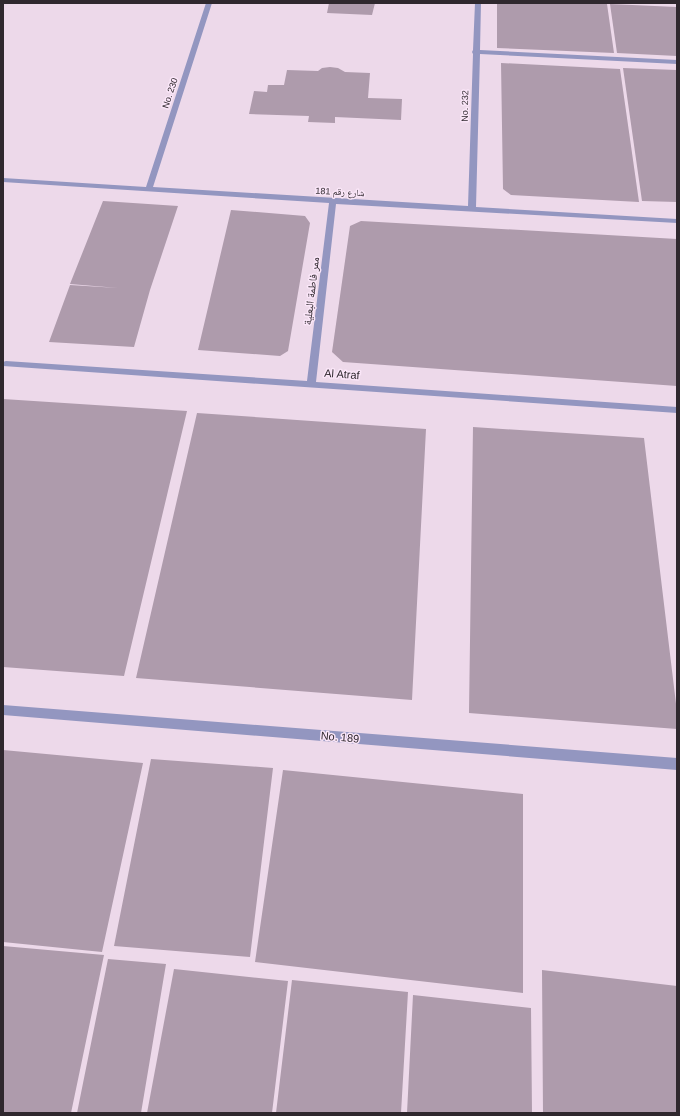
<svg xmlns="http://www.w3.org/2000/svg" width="680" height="1116" font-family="Arial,'Noto Naskh Arabic',sans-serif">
<rect width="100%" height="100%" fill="#edd9ea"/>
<path fill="#ae9bac" d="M 329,3 L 375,3 L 372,15 L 327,13 Z
M 497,3 L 607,4 L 614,53 L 497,48 Z
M 610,4 L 677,7 L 677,56 L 617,53 Z
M 501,63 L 620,69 L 639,202 L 511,195 L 503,189 Z
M 330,67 L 338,68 L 345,72 L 370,73 L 368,98 L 402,99 L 401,120 L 335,117 L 335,123 L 308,122 L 309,116 L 249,114 L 254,91 L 267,92 L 268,85 L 284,85 L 287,70 L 318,71 L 322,68 Z
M 623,68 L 677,70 L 677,202 L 642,201 Z
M 103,201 L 178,206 L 150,290 L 134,347 L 49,342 L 70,285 L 118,288 L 70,284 Z
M 231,210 L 305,216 L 310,223 L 288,351 L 280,356 L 198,350 Z
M 361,221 L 677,239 L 677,386 L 343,362 L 332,352 L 350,226 Z
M 3,399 L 187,411 L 124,676 L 3,667 Z
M 197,413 L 426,429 L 412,700 L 136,678 Z
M 473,427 L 644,438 L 677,712 L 677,729 L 469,713 Z
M 3,750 L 143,763 L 102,952 L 3,942 Z
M 151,759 L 273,768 L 250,957 L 114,946 Z
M 283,770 L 523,794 L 523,993 L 255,962 Z
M 3,946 L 104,955 L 71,1113 L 3,1113 Z
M 108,959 L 166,964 L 141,1113 L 77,1113 Z
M 174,969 L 288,981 L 272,1113 L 147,1113 Z
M 542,970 L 677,986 L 677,1113 L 543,1113 Z
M 292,980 L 408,992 L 401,1113 L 276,1113 Z
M 413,995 L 531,1008 L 532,1113 L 407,1113 Z"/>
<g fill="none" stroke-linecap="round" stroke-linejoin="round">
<path fill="#9396c0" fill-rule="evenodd" d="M 206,3 L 212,3 L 153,187 L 468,206 L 473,54 L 472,52 L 473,50 L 475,3 L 481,3 L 480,50 L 677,60 L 677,64 L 480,54 L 476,207 L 677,219 L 677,223 L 336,204 L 316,382 L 677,407 L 677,413 L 3,366 L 3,362 L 6,361 L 307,381 L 329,203 L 3,182 L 3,178 L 146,187 Z
M 3,705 L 677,758 L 677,770 L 3,715 Z"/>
</g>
<g text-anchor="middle" stroke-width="3" stroke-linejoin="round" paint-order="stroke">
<g font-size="9" fill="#2f282e" stroke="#fae6f8">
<text transform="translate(170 93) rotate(-72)" y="3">No. 230</text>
<text transform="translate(465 106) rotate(-89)" y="3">No. 232</text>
<text transform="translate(340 192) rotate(3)" y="3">شارع رقم 181</text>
</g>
<g font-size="11" fill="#2f282e" stroke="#fae6f8">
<text transform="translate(311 291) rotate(-83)" y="4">ممر فاطمة البعلية</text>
<text transform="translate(342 374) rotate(4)" y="4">Al Atraf</text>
<text transform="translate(340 737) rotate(5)" y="4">No. 189</text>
</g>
</g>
<rect width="680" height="1116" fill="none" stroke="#2f282e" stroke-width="8"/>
</svg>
